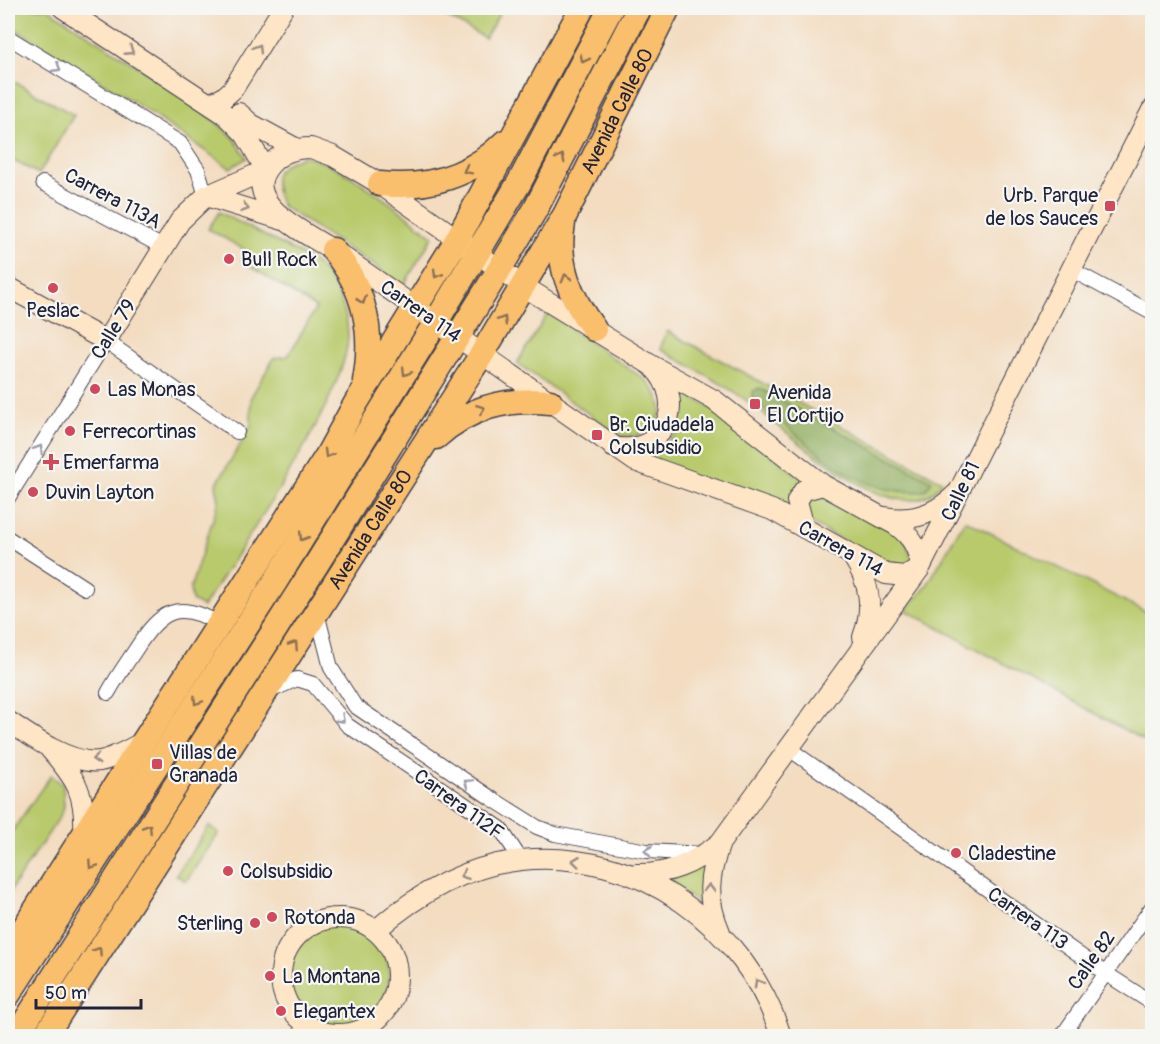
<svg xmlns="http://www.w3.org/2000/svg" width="1160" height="1044" font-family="Pangolin,sans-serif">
<rect width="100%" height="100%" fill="#f6f6f2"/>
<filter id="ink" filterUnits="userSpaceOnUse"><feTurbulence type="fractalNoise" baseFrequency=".0167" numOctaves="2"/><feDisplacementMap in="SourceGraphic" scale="12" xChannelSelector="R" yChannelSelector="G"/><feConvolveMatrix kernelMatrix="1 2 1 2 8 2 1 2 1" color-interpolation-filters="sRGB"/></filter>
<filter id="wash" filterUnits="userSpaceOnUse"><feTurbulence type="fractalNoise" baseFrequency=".008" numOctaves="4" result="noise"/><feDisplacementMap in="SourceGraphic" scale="24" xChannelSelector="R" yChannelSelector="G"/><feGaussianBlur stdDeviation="1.35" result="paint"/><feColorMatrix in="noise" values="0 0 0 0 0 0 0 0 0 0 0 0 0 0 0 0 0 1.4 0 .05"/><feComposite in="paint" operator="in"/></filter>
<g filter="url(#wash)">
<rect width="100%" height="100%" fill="#f3dcc0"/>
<path fill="#b9ca6d" stroke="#6e7654" stroke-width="1.5" d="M 8,8 L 47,8 L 190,100 L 233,137 L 247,158 L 230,168 L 134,102 L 8,25 Z
M 431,8 L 503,8 L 485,38 Z
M 8,78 L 74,115 L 39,174 L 8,158 Z
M 303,156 C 343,163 400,211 433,236 L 404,285 L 282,206 C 269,176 272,168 303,156 Z
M 219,212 L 310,259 C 332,276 347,305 348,334 C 350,394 238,551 203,607 L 192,601 L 190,589 L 219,501 L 216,485 L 251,426 L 251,397 L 274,358 L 288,356 L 316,308 L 242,261 L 247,251 L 208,229 Z
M 548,313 L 647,381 C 651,386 656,391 658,397 C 670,422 642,440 620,436 L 517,363 Z
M 667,331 L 942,481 C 903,547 779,422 743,398 C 717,380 688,365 660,349 Z
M 680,391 L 715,410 L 806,482 L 794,516 L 644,458 C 674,440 688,429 680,391 Z
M 821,492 L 903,536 L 914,561 L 896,569 L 808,522 L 804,512 L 808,496 Z
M 965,520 L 1152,615 L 1152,745 L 906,610 L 926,587 Z
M 51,775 L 63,785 L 64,807 L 59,818 L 8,894 L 8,837 Z
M 209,826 L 219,833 L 186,881 L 176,875 Z
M 706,864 L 703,906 L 664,879 Z
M289 975a50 50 0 1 1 100 0a50 50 0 1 1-100 0Z"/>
<path fill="#92ae60" stroke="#5a684e" stroke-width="1.5" d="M 759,388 L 932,481 L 925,491 C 852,500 807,437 752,400 L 752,392 Z"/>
</g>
<g filter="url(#ink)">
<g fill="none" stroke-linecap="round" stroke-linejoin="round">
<defs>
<path id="street" d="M 8,37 L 180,143 L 198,170 L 206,196
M 43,183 L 163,247
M 1070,269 L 1152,313
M 8,498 L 106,341 L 237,432
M 8,538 L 85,588
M 317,613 L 331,668 L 355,706 L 491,798 L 537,827 L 555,834 L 647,851 L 704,854
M 272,690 L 297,679 L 313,684 L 347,725 L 500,828 L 521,860
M 108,693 C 116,678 126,664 136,649 C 160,611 178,599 219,624
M 788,748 L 1105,973 L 1152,1003
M 1062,1036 L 1152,907"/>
<path id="secondary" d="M 63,8 L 226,115 L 245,134 L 266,170
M 210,103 L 223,98 L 233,89 L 283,8
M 239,113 L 251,124 L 297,149
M 311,148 L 333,156 L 380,184 L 523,286 L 651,365 L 714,400 L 823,485 L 896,525 C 912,537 919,548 920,568 L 904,576 L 886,574 L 772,510 L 635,461 L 333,250 C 309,235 237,202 270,165 C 281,152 295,148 311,148 Z
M 206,196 L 283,220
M 8,287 L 106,341 L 180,221 L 206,196 L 266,170
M 613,447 C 664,457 689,403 653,367
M 885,517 C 912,522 937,513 956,494
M 804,527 L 797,501 L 804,490 L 823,485
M 853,557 C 870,583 874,608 863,637
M 8,721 C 31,737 71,765 100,761 C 115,758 130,749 143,742
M 50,749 C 76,779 86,793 84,834
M 635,874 C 669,875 693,864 720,843
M281 976a58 58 0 1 1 116 0a58 58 0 1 1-116 0Z
M 376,930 C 417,894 466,866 521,860 C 639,848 746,926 781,1036
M 720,932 C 706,900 708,876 720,843 L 920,568 L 1152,110"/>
<g id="highway">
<path d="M 380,184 C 427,189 471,176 505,142"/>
<path d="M 563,223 C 556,264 570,297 594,329"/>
<path d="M 333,250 C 365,289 374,331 365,381"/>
<path d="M 436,437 C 469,407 507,398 550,402"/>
<path d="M 8,953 L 327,456 L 356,403 L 457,240 L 582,8"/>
<path d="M 8,995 L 275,582 L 436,322 L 519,183 L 611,8"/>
<path d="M 16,1036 L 316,565 L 499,270 L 535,210 L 639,8"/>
<path id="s1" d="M 45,1036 L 482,354 L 565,215 L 668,8"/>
</g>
</defs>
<use href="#street" stroke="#413e4f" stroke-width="16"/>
<use href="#secondary" stroke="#413e4f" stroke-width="22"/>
<use href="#highway" stroke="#413e4f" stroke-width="27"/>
<use href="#street" stroke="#fff" stroke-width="14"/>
<use href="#secondary" stroke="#fde5c5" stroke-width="20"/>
<use href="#highway" stroke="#f9bf6d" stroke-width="24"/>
</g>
<defs><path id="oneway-chevron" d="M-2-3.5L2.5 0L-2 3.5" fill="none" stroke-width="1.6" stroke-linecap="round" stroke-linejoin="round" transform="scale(1.5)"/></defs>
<g stroke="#9a8d87">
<use href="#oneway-chevron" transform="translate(258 48) rotate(-59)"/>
<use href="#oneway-chevron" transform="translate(130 51) rotate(33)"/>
<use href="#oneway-chevron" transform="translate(245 208) rotate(18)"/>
<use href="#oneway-chevron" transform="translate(96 759) rotate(176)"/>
<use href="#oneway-chevron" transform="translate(576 861) rotate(-173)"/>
<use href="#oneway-chevron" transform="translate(464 875) rotate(160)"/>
<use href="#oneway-chevron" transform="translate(709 888) rotate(-89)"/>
<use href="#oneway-chevron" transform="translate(758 983) rotate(-120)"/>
</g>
<g stroke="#8e7054">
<use href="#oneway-chevron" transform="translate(584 59) rotate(117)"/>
<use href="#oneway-chevron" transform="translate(561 158) rotate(-63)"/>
<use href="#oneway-chevron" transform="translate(467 170) rotate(153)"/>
<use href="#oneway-chevron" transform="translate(437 274) rotate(121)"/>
<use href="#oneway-chevron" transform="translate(566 278) rotate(-106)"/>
<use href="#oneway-chevron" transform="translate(362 300) rotate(71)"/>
<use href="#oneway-chevron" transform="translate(503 320) rotate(-59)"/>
<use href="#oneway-chevron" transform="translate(406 372) rotate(121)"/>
<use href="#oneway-chevron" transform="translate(481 409) rotate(-21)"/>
<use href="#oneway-chevron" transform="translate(328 454) rotate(120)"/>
<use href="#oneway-chevron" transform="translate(303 537) rotate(122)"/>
<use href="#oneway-chevron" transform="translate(294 645) rotate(-57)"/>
<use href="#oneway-chevron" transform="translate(197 701) rotate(123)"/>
<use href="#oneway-chevron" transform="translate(148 828) rotate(-57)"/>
<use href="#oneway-chevron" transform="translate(92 865) rotate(123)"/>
<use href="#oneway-chevron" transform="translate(98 951) rotate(-57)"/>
</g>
<g stroke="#9c9ca7">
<use href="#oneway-chevron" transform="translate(57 68) rotate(32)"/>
<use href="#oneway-chevron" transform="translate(39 449) rotate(-58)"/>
<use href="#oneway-chevron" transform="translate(341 719) rotate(44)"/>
<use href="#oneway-chevron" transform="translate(468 783) rotate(-146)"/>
<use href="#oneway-chevron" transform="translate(648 851) rotate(-173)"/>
</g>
</g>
<g fill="#d1495b" stroke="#f6f6f2" stroke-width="2">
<rect x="1104" y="200" width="12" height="12" rx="3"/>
<circle cx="229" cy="259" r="6"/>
<circle cx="53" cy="288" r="6"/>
<circle cx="95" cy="389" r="6"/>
<rect x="749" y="398" width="12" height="12" rx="3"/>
<circle cx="70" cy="431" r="6"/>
<rect x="591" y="429" width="12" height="12" rx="3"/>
<path d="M48 453h6v6h6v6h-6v6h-6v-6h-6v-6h6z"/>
<circle cx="33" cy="492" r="6"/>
<rect x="151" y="758" width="12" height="12" rx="3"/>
<circle cx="956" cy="853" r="6"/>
<circle cx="228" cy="871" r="6"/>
<circle cx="272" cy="917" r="6"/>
<circle cx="255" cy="923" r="6"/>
<circle cx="270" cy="976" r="6"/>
<circle cx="281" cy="1011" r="6"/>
</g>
<g text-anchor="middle" stroke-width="4.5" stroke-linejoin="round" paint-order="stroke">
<g font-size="20" fill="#22223b" stroke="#f6f6f2">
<text dy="7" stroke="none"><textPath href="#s1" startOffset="1088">Avenida Calle 80</textPath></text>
<text transform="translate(113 198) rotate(28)" y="7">Carrera 113A</text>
<text transform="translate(421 311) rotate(35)" y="7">Carrera 114</text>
<text transform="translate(113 329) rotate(-58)" y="7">Calle 79</text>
<text transform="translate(960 491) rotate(-64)" y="7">Calle 81</text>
<text dy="7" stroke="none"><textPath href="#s1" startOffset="602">Avenida Calle 80</textPath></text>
<text transform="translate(841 548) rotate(29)" y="7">Carrera 114</text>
<text transform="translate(459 804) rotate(36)" y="7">Carrera 112F</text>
<text transform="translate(1028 918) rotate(35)" y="7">Carrera 113</text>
<text transform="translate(1091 960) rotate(-55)" y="7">Calle 82</text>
</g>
<g font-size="20" fill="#22223b" stroke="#f6f6f2" text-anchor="start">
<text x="1098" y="202" text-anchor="end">Urb. Parque<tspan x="1098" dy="23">de los Sauces</tspan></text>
<text x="241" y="266">Bull Rock</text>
<text x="53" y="317" text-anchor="middle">Peslac</text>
<text x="107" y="396">Las Monas</text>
<text x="767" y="399">Avenida<tspan x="767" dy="23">El Cortijo</tspan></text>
<text x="609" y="431">Br. Ciudadela<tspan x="609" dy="23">Colsubsidio</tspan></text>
<text x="82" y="438">Ferrecortinas</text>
<text x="63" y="469">Emerfarma</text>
<text x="45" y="499">Duvin Layton</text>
<text x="169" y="759">Villas de<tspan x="169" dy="23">Granada</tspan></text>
<text x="968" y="860">Cladestine</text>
<text x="240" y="878">Colsubsidio</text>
<text x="284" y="924">Rotonda</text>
<text x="243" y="930" text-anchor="end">Sterling</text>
<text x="282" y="983">La Montana</text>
<text x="293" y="1018">Elegantex</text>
</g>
</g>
<rect width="1160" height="1044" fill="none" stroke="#f6f6f2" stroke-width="30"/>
<path d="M36 999v9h105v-9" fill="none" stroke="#22223b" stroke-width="3"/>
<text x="45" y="999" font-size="18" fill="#22223b" stroke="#f6f6f2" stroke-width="4.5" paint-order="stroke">50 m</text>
</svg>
